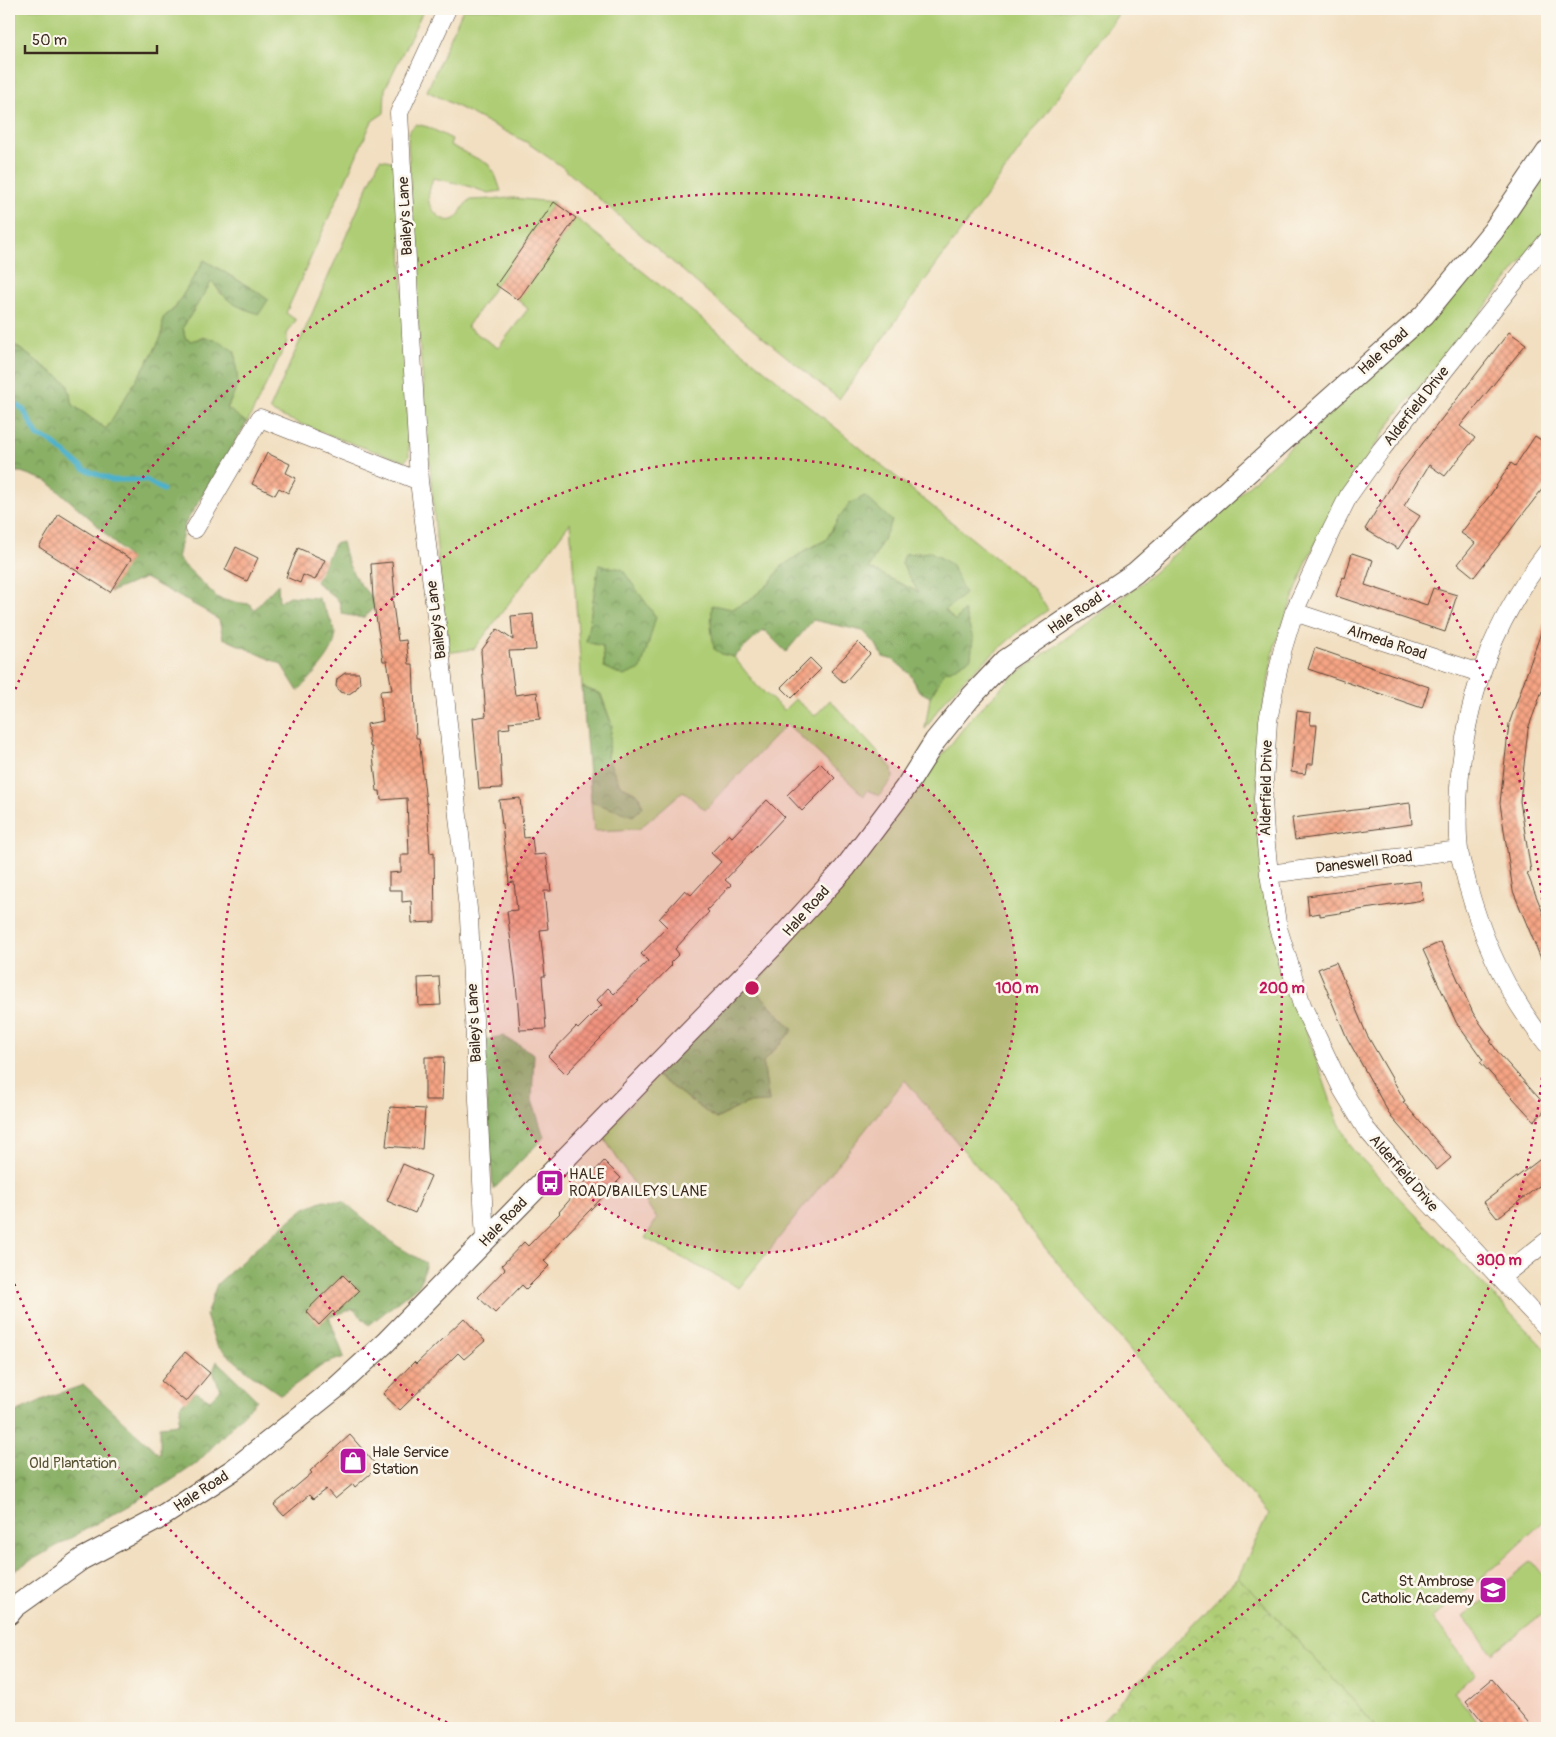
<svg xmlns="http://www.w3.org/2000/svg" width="1556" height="1737" font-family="Pangolin,sans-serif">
<defs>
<pattern id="forest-crowns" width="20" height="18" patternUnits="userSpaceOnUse" patternTransform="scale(1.25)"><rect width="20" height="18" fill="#8ab066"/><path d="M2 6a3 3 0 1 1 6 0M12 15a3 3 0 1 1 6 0" fill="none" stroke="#728f53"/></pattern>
<pattern id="park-crowns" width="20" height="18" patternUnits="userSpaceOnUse" patternTransform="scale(1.25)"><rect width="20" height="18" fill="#aecd75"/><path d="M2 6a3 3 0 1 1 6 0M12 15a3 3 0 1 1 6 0" fill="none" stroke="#97b065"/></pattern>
<pattern id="building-cross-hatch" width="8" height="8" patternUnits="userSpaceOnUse" patternTransform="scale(1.25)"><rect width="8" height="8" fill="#f6a484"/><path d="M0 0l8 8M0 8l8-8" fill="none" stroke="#c8866b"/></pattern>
</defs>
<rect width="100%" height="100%" fill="#fbf7ec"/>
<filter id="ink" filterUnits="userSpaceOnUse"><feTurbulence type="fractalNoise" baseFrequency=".02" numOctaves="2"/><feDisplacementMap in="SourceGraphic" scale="10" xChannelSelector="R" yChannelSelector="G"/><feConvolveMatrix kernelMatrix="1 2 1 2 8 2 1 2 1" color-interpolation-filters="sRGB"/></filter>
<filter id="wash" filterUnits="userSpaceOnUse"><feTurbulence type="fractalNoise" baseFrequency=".0096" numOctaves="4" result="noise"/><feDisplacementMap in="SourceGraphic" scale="20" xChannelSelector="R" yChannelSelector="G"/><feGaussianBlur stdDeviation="1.12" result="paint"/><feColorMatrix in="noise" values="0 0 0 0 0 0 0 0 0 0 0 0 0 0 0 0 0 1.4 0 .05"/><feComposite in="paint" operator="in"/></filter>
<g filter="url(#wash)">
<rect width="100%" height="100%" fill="#f2dfc1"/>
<path fill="#f5d3c2" d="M 1547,1495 L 1547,1728 L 1368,1728 L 1331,1685 Z"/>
<path fill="#aecd75" stroke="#747c4a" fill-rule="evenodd" d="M 9,9 L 424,9 L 385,89 L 384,113 L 372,121 L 286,313 L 296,320 L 287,334 L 287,342 L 247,423 L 227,409 L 238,385 L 204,337 L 191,341 L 185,338 L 183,327 L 212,281 L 221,294 L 268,300 L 256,291 L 204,260 L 175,308 L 163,318 L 162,335 L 154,351 L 106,429 L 73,405 L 67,383 L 9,341 Z
M 463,9 L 1122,9 L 839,399 L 719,302 L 561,166 L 526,142 L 427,91 Z
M 416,124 L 428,127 L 452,139 L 450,145 L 488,164 L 495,174 L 501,191 L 488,193 L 465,185 L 433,178 C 431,185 427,195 429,202 C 430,210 443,223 452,220 C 462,217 460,205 471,200 L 513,198 L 554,202 L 467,327 L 498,348 L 528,309 L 518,300 L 576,218 L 708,324 L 1034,589 L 1048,610 L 1026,625 L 962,681 L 941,705 L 925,729 L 930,697 L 945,671 L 951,670 L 964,610 L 955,621 L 945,609 L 931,552 L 905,554 L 902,564 L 919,593 L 869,568 L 892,521 L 850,503 L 839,517 L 826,540 L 806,550 L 781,567 L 769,584 L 747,602 L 732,609 L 722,654 L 734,657 L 757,686 L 784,710 L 795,699 L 815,716 L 830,700 L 892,768 L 893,778 L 879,796 L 868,790 L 864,796 L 787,724 L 705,810 L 683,791 L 639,829 L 594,831 L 591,802 L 601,805 L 638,794 L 620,785 L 607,757 L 612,725 L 601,694 L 582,687 L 570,523 L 474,649 L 446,653 L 416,302 L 408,138 L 410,130 ZM 599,565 L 604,667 L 603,646 L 586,642 Z
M 380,159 L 391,161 L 398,166 L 409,456 L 405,461 C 360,447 317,431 274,413 L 270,409 Z
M 1547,170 L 1547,229 L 1479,315 L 1395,416 L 1339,500 L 1309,556 L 1275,645 L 1258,737 L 1256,825 L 1306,1030 L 1337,1119 L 1352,1149 L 1547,1351 L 1547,1518 L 1501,1561 L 1433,1618 L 1476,1674 L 1454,1692 L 1477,1721 L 1469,1728 L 1377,1728 L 1345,1691 L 1238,1577 L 1268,1515 L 905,1080 L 739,1288 L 645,1238 L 657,1219 L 602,1135 L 657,1076 L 716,1119 L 747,1103 L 769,1101 L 763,1062 L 793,1030 L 755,989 L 772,964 L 768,953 L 842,886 L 971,718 L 1011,678 L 1142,583 L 1444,307 C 1482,263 1515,217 1547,170 Z
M 1532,1561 L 1547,1580 L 1547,1610 L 1493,1653 L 1463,1617 Z"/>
<path fill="url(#forest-crowns)" stroke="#626d42" d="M 204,260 L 256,291 L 268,300 L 259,314 C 232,305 229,303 212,281 L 183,327 L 185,338 L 190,341 C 213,335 217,339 235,352 L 238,385 L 227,408 L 247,423 L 185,524 L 177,558 L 218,598 L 231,602 L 250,604 L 254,610 L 278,584 L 279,602 L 289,596 L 318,598 C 324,609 333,621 335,634 C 337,653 310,677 298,691 L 281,664 L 223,638 L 219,620 L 204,610 L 145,578 L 110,592 L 130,559 L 92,520 L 47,481 L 21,472 L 9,472 L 9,341 L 67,383 L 73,405 L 106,429 L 154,351 L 162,335 L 163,318 L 175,308 Z
M 865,496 L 892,521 L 869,568 L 918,592 L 902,564 L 905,554 L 931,552 L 951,564 L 965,594 L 945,610 L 955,621 L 964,610 L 973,639 L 971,658 L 951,670 L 945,671 L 930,697 L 919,691 L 910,674 L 894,660 L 883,657 L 875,643 L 863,631 L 813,620 L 786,652 L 764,630 L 734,657 L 722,654 L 714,649 L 711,627 L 712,605 L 732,609 L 747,602 L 769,584 L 781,567 L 806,550 L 826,540 L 839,517 L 850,503 Z
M 342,542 C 349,573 357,581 378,605 L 363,618 L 342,614 L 339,601 L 316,582 L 334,544 Z
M 599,565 L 622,569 L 656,617 L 641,669 L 624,676 L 604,667 L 603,646 L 586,642 Z
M 582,687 L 600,694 L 612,725 L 607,757 L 620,785 L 638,794 L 643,807 L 633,816 L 591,802 Z
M 768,953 L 772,964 L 755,989 L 793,1030 L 763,1062 L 769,1102 L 747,1103 L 716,1119 L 657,1076 Z
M 503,1036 L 534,1054 L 532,1100 L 544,1137 L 493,1190 L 483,1040 Z
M 324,1200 L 344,1202 L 397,1246 L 426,1263 L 420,1284 L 369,1325 L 353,1309 L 329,1317 L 344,1357 L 324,1364 L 281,1395 L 251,1374 L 216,1345 L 206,1315 L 217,1284 L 260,1245 L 305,1208 Z
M 217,1361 L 257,1400 L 196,1464 L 169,1482 L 9,1573 L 9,1415 L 51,1396 L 84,1385 L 160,1455 L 160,1426 L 178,1424 L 181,1404 L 196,1392 L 210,1400 L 220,1390 L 213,1371 Z"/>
<path fill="url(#park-crowns)" stroke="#747c4a" d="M 1238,1577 L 1345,1691 L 1377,1728 L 1095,1728 Z"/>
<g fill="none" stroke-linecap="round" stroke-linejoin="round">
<path stroke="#4db1cc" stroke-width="5" d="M 9,399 L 23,409 L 38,436 L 49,440 L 84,469 L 112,480 L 146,480 L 163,490"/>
</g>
<g id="blocks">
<path fill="url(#building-cross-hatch)" d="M 554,202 L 576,218 L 518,300 L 496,285 Z
M 1509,332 L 1526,344 L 1460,426 L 1475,438 L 1471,443 L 1445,476 L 1429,465 L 1404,506 L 1420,516 L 1398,549 L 1365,529 L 1398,475 Z
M 1535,436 L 1547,444 L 1547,483 L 1474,577 L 1458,564 L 1475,543 L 1461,533 L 1491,494 L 1511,463 L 1515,466 Z
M 267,453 L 290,464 L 286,473 L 296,478 L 288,493 L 279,488 L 275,495 L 252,484 Z
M 59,514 L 131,559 L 110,592 L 39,547 Z
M 236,547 L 258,558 L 247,581 L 225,570 Z
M 298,548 L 325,560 L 315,580 L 303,575 L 300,583 L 286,577 Z
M 1352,553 L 1373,560 L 1365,585 L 1427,605 L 1433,588 L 1457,595 L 1445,632 L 1336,596 L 1343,577 L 1345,578 Z
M 392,562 L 395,597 L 392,597 L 398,641 L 406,640 L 409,664 L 413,664 L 416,738 L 419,738 L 426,803 L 427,803 L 430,853 L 434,852 L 435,922 L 412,923 L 411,901 L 402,902 L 402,890 L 389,890 L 389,873 L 401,872 L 401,855 L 409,855 L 407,798 L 381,800 L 380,791 L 377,791 L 372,747 L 370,747 L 367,724 L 383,721 L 380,691 L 392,690 L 387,661 L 383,661 L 373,598 L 371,564 Z
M 533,614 L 536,650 L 509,651 L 515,695 L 537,692 L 540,719 L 509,722 L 510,728 L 499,729 L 502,788 L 479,789 L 473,718 L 486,716 L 481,651 L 497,629 L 513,640 L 511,616 Z
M 1545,621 L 1547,621 L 1547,693 L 1542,691 L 1528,729 L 1520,801 L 1531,872 L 1527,873 L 1547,923 L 1547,973 L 1513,891 L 1500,803 L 1509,724 Z
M 858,642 L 870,654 L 844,683 L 831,671 Z
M 1315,648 L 1429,687 L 1422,708 L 1308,669 Z
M 810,658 L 821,669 L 792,698 L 781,687 Z
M 345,673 L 359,673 L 360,683 L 355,690 L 349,694 L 340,692 L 336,686 L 337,679 Z
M 1297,711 L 1311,713 L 1310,725 L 1317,725 L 1313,764 L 1307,764 L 1305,774 L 1291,772 Z
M 820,763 L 835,778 L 802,811 L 787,795 Z
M 520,798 L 524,838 L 532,837 L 534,855 L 546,854 L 551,891 L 544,891 L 548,929 L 540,930 L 545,976 L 542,976 L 546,1029 L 520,1030 L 516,982 L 507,911 L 517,910 L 514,882 L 509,883 L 499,800 Z
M 767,800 L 784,817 L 725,880 L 731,885 L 707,910 L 709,912 L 675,949 L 679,954 L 670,963 L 672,965 L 566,1074 L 548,1056 L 576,1027 L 578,1029 L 602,1005 L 597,1000 L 608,988 L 614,994 L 648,961 L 641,954 L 667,927 L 659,919 L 685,890 L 691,895 L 721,862 L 711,853 L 729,834 L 732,837 Z
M 1410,803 L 1412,824 L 1295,840 L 1292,818 Z
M 1420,881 L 1423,900 L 1320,916 L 1320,913 L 1309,915 L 1307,896 Z
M 1441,942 L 1473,1013 L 1492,1040 L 1490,1041 L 1500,1055 L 1547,1107 L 1547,1109 L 1534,1121 L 1480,1062 L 1483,1060 L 1456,1022 L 1423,950 Z
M 1336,962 L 1367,1035 L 1405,1101 L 1403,1102 L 1451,1158 L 1437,1170 L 1391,1117 L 1347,1038 L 1318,969 Z
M 439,977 L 441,1005 L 419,1006 L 418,978 Z
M 425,1057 L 444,1057 L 442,1100 L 425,1100 Z
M 390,1107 L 425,1109 L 422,1149 L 386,1146 Z
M 1547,1154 L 1547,1180 L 1497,1218 L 1484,1202 Z
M 604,1161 L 621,1178 L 560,1241 L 561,1242 L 544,1261 L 549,1266 L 526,1289 L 522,1285 L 495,1313 L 478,1297 L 505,1269 L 502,1265 L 524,1242 L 528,1246 L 560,1213 L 559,1212 Z
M 403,1164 L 431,1176 L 415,1213 L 387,1201 Z
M 343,1275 L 359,1291 L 335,1314 L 333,1311 L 319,1325 L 306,1311 Z
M 464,1318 L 485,1341 L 464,1359 L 458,1353 L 400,1410 L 383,1394 L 414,1362 L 416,1364 Z
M 185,1352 L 210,1373 L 186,1402 L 161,1381 Z
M 350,1435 L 378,1467 L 355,1487 L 353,1484 L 335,1499 L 326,1489 L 313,1499 L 309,1495 L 284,1516 L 274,1505 L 312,1473 L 310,1471 Z
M 1492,1679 L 1533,1728 L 1488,1728 L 1466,1701 Z"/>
</g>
</g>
<g filter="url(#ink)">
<use href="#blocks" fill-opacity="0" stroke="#564536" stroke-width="1"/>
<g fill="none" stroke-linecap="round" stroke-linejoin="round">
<defs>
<path id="minor" d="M 447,9 L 399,113 L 419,481 L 439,640 L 469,918 L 485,1241
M 1547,241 L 1381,450 L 1349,495 L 1332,529 L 1294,612 L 1283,648 L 1275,684 L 1268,721 L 1263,799 L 1265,835 L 1269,874 L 1278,928 L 1302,1005 L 1342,1089 L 1366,1129 L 1425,1198 L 1547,1328
M 195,529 L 260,418 L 419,481
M 1547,552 C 1495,620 1469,688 1460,774 C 1458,798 1456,825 1459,850 C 1460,861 1465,872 1467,883 C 1483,941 1508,997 1547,1044
M 1294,612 L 1480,673
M 1269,874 L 1459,850
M 1500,1278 L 1547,1241"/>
<path id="tertiary" d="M 9,1614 L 15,1607 L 82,1559 L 156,1520 L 233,1470 L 337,1387 L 385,1343 L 778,941 L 845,868 L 906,787 L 935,741 L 970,698 L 1006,660 L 1135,573 L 1424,315 L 1493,231 L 1547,152"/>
</defs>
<use href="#minor" stroke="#564536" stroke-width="19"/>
<use href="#tertiary" stroke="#564536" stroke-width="23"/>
<use href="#minor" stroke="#fff" stroke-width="18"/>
<use href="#tertiary" stroke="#fff" stroke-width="21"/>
</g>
</g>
<circle cx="752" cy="988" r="265" fill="#c2185b" fill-opacity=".12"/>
<g fill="none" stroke="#c2185b" stroke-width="2.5" stroke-dasharray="2.5 5">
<circle cx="752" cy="988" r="265"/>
<circle cx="752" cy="988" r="530"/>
<path d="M461 1728A795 795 0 0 1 10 1273M10 703A795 795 0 1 1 1043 1728"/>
</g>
<defs>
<symbol id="bus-square" viewBox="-11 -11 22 22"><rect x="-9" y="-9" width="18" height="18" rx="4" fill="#b5179e" stroke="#fbf7ec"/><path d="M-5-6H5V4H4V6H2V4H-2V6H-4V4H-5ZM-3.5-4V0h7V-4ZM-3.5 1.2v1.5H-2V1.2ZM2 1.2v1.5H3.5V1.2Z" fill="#fff"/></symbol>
<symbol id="shop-square" viewBox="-11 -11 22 22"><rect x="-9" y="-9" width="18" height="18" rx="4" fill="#b5179e" stroke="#fbf7ec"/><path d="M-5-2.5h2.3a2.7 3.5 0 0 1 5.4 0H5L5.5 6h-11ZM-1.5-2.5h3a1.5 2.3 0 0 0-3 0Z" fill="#fff"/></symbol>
<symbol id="school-square" viewBox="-11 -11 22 22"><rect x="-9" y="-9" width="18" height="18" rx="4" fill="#b5179e" stroke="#fbf7ec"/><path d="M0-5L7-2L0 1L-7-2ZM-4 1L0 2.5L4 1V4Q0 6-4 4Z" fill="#fff"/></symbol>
</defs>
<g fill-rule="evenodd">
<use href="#bus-square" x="534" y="1167" width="32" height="32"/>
<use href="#shop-square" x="337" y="1445" width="32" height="32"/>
<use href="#school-square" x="1477" y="1574" width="32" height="32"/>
</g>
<g text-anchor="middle" stroke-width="5" stroke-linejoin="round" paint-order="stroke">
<g font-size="15" fill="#3b2a1e" stroke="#fbf7ec">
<text transform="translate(405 216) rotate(-93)" y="5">Bailey's Lane</text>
<text transform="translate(1383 351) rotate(-42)" y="5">Hale Road</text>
<text transform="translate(1416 406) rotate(-52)" y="5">Alderfield Drive</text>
<text transform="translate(1075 613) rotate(-34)" y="5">Hale Road</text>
<text transform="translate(436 620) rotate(-97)" y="5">Bailey's Lane</text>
<text transform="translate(1387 642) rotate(18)" y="5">Almeda Road</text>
<text transform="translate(1266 788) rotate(-89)" y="5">Alderfield Drive</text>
<text transform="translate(1364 862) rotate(-7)" y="5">Daneswell Road</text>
<text transform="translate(806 911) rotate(-48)" y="5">Hale Road</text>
<text transform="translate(474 1023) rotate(-93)" y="5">Bailey's Lane</text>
<text transform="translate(1404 1173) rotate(49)" y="5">Alderfield Drive</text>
<text transform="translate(503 1222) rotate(-46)" y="5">Hale Road</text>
<text transform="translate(201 1491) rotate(-33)" y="5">Hale Road</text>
</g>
<g font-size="15" fill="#3b2a1e" stroke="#fbf7ec" text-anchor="start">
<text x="569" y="1179">HALE<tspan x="569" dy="17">ROAD/BAILEYS LANE</tspan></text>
<text x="372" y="1457">Hale Service<tspan x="372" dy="17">Station</tspan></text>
<text x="1474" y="1586" text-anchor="end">St Ambrose<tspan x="1474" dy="17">Catholic Academy</tspan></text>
</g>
<g font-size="15" fill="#585334" stroke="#fbf7ec">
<text x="73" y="1468">Old Plantation</text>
</g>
</g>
<circle cx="752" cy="988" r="8" fill="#c2185b" stroke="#fbf7ec" stroke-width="2.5"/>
<g font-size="15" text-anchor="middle" font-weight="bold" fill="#c2185b" stroke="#fbf7ec" stroke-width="5" stroke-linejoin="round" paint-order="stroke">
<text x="1017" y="993">100 m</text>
<text x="1282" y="993">200 m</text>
<text x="1499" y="1265">300 m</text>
</g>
<rect width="1556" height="1737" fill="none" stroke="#fbf7ec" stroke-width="30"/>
<path d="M25 45v8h132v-8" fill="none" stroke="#3b2a1e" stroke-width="2.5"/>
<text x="32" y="45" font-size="15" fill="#3b2a1e" stroke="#fbf7ec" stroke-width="4" paint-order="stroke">50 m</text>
</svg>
